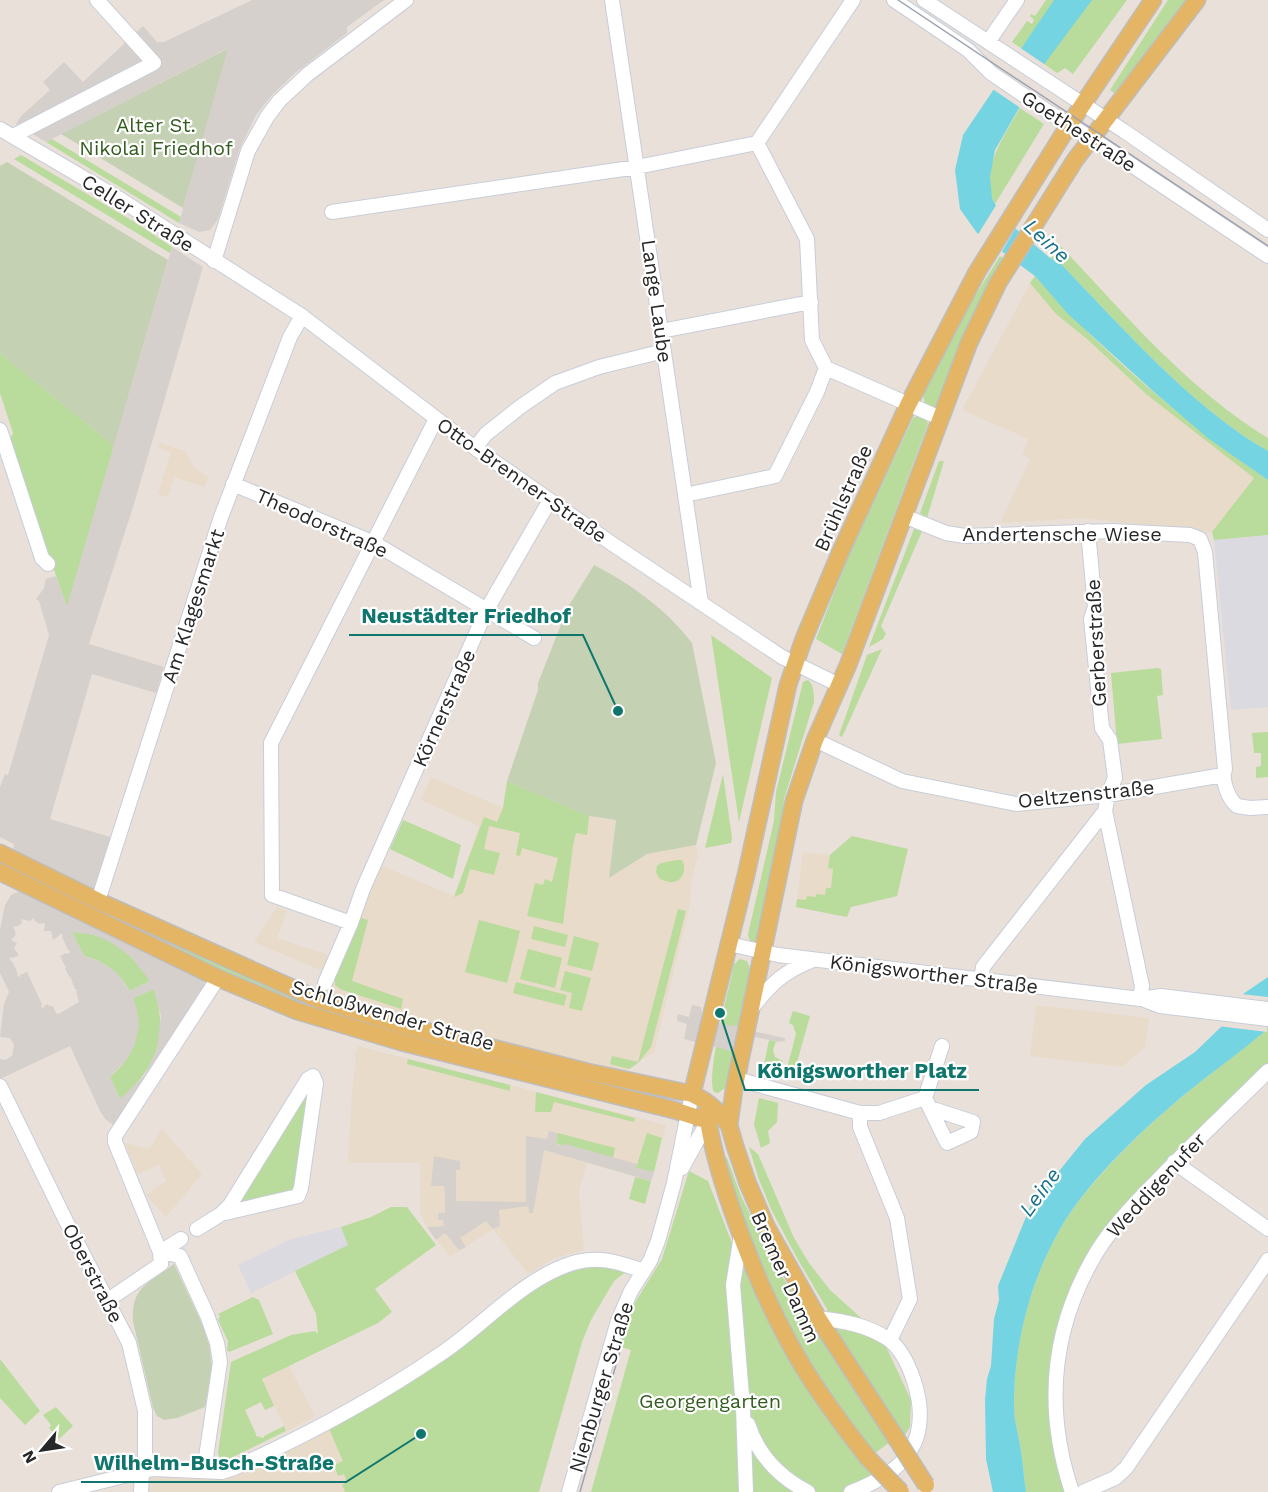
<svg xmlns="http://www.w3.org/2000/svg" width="1268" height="1492" font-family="'Work Sans',sans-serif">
<rect width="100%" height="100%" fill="#e9e0da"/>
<path fill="#dbdae1" d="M 1268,535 L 1268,707 L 1231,710 L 1214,540 Z
M 341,1227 L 349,1245 L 251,1293 L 238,1265 L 291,1239 Z"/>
<path fill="#e9dbca" d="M 1030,283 L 1056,314 L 1087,339 L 1146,394 L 1254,478 L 1212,532 L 1083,518 L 1000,523 L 1030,459 L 1022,455 L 1028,439 L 962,410 Z
M 159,443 L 185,451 L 194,468 L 208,477 L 205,487 L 174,477 L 168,497 L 158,494 L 171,452 L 158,448 Z
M 431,777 L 503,808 L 507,781 L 589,816 L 616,820 L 609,878 L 647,854 L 696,845 L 698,856 L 691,882 L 690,905 L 654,1052 L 626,1071 L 423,1022 L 320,990 L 375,863 L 454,896 L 479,826 L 421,800 Z
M 852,836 L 908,849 L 897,896 L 851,907 L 847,917 L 796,907 L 803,852 L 830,855 Z
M 277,907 L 287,911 L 277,938 L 335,957 L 327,973 L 254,942 Z
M 1036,1005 L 1149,1018 L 1145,1047 L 1122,1067 L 1030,1056 Z
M 358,1046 L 666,1125 L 651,1181 L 587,1163 L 579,1190 L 584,1250 L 555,1258 L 528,1274 L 493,1229 L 450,1257 L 427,1227 L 420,1213 L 420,1163 L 348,1163 L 352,1093 L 356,1057 L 354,1056 Z
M 162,1129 L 202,1174 L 166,1217 L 146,1195 L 166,1181 L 159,1165 L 137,1174 L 125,1143 L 149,1149 Z
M 289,1366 L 315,1416 L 287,1431 L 261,1380 Z
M 327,1424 L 357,1486 L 345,1492 L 141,1492 L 142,1471 L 222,1472 Z"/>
<path fill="#b9db9b" d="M 1046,0 L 1127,0 L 1073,74 L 1065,68 L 1057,73 L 1012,42 L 1027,21 L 1032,24 L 1034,20 L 1030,16 L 1031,14 L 1035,16 Z
M 1168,0 L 1190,0 L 1114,93 L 1110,90 Z
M 1020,108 L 1044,124 L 995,204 C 977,174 1005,134 1020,108 Z
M 52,139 L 181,217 L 179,223 L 46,142 Z
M 21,155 L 136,223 L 172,247 L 170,253 L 14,159 Z
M 1057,242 C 1122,311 1186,388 1268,438 L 1268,451 C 1192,408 1121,326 1060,263 L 1050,258 Z
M 1000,256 L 1005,259 L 981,298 L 962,339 L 939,402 L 933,408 L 925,404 L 923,396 L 975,296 Z
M 1035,276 C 1103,354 1184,421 1268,480 L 1268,535 L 1214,540 L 1212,532 L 1254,478 L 1146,394 L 1087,339 L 1056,314 L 1030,283 Z
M 0,353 L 114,446 L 67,608 L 10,439 L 13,433 L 0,393 Z
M 920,414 L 926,418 L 928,424 L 842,654 L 816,639 L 848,557 L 913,418 Z
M 939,461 L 944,461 L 927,518 L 920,513 Z
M 914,529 L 923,529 L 881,626 L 886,634 L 883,639 L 869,647 Z
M 711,635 L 772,678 L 739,822 Z
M 882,649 L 842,737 L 839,735 L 867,655 Z
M 1158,668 L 1161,669 L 1163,695 L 1157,696 L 1162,739 L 1117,744 L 1111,673 Z
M 808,680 C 814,685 814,694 814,702 L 784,799 L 783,814 L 756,942 L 750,943 L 748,934 L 774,821 L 776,792 L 803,682 Z
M 1268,732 L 1268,777 L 1256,778 L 1256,767 L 1261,766 L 1261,753 L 1254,753 L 1252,733 Z
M 723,774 L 732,838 L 731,843 L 705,848 Z
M 507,781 L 589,816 L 587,835 L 576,833 L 573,846 L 563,924 L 527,916 L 535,883 L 543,885 L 545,879 L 552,882 L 558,858 L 522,848 L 520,856 L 516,855 L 520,833 L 489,826 L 484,849 L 500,853 L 494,875 L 470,869 L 463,893 L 454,897 L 484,817 L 497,822 L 503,808 Z
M 403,820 L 461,845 L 453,879 L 390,849 Z
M 852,836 L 908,849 L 897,896 L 851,907 L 847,917 L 796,907 L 797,899 L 806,900 L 807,896 L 816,897 L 816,894 L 825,895 L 826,888 L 831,888 L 833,869 L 828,868 L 830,855 Z
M 678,860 L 682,860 C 688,870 681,884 669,882 C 667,882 660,879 659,878 L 656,872 L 657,866 L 661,863 Z
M 35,880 L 114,917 L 417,1038 L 353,1023 L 246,984 L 34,883 Z
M 678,909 L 686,911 L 651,1047 L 638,1063 L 629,1069 L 610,1064 L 612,1056 L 638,1062 Z
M 361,918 L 368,920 L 352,981 L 403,999 L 401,1009 L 340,989 L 335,985 L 335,978 Z
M 479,920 L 520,931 L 507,983 L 465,972 Z
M 534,926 L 568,935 L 565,947 L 531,939 Z
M 72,932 C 106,932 133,953 150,981 L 130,991 C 119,973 105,961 84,956 Z
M 574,936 L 599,943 L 592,971 L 567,965 Z
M 528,949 L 562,958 L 555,988 L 520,979 Z
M 740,959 L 747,961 L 750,968 L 727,1083 L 725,1088 L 718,1093 L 714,1092 C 705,1076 730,986 734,964 Z
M 565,971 L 591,978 L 582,1011 L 569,1008 L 572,993 L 560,990 Z
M 516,982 L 567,995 L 564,1006 L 513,993 Z
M 154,989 C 169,1036 157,1068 120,1099 L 110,1077 C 134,1058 143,1027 133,998 Z
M 793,1011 L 810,1016 L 794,1073 L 786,1072 L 796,1034 L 793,1025 L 789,1023 Z
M 1268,1024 L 1268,1064 L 1172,1160 L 1088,1268 L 1056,1372 L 1072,1492 L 1026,1492 C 1024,1478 1023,1465 1021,1451 C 1019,1436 1014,1422 1014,1406 C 1014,1346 1029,1284 1059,1231 C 1087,1181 1153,1119 1199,1083 C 1220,1066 1242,1050 1264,1032 Z
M 769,1040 L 776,1041 L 773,1050 L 775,1057 L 783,1061 L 779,1074 L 770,1080 L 766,1079 L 762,1074 Z
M 408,1059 L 510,1085 L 510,1091 L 407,1064 Z
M 313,1076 L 298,1196 L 230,1205 Z
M 536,1092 L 635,1118 L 634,1122 L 554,1102 L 551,1112 L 535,1112 Z
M 759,1098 L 778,1103 L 777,1122 L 768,1131 L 770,1143 L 761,1148 L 754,1124 Z
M 558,1133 L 615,1148 L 613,1158 L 565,1144 L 564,1146 L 556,1143 Z
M 647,1133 L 662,1138 L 654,1172 L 636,1168 Z
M 749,1147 L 758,1154 L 794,1238 L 809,1263 L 830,1290 L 881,1336 L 911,1400 L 910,1427 L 903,1438 L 830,1327 L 827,1309 L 797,1258 L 771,1209 L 758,1177 Z
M 727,1158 L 741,1196 L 774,1264 L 890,1442 L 875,1453 C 829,1397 788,1337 761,1269 C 747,1234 735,1197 722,1161 Z
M 689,1171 L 708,1181 L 731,1241 L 780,1342 L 879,1481 L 851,1492 L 591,1492 L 631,1350 L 618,1346 L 631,1309 L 662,1259 Z
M 635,1177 L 651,1181 L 645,1204 L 629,1199 Z
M 391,1207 L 407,1207 L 436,1245 L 375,1289 L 392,1312 L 378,1323 L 262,1379 L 274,1406 L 265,1410 L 261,1402 L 245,1410 L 256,1434 L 256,1436 L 264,1438 L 264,1436 L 284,1426 L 286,1431 L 227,1460 L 220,1458 L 218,1453 L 231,1362 L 291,1335 L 315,1331 L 318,1334 L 316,1314 L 295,1271 L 348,1245 L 341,1227 L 371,1217 Z
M 576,1262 L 632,1267 L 614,1281 L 591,1320 L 582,1342 L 539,1492 L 345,1492 L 342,1485 L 347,1482 L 344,1474 L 338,1476 L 334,1465 L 343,1461 L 327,1424 L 492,1314 Z
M 253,1297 L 259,1300 L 273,1334 L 229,1352 L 227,1350 L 228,1341 L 218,1320 L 220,1316 L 218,1314 Z
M 0,1359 L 40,1411 L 25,1425 L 0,1398 Z
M 56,1407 L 73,1426 L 59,1439 L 49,1428 L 51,1425 L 43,1415 Z"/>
<path fill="#c5d1b3" d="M 229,48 L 183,208 L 61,134 Z
M 7,162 L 168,260 L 114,446 L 0,353 L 0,166 Z
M 594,565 C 631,584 667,610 692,643 L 716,763 L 696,845 L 647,854 L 609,878 L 616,820 L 589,816 L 507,781 L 538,690 L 538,683 L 568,607 Z
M 174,1264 L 203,1326 L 209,1345 L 212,1367 L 205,1407 L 177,1418 L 164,1420 L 157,1416 L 153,1408 L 133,1321 C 131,1287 149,1283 174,1264 Z"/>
<path fill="#d5d0cc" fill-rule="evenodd" d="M 252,0 L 384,0 L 347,27 L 347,33 L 295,73 L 271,96 L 256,115 L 240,148 L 218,219 L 210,230 L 199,232 L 179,223 L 228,48 L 46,142 L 16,124 L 21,116 L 50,90 L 43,82 L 64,62 L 83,82 L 143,26 L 157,42 L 164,42 Z
M 172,247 L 203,267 L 134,504 L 89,644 L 164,667 L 156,693 L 92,674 L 50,819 L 117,839 L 97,890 L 13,850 L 14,844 L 0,837 L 0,787 L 5,774 L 8,775 L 49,635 L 39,601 L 36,599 L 44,588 L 46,579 L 56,576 L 67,606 Z
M 18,892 L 25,892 L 203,979 L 205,987 L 116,1127 L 105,1119 L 100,1111 L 70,1046 L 0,1079 L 0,1059 L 5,1060 L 12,1056 L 14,1045 L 10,1038 L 0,1037 L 4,1004 L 9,992 L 0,973 L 0,930 L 5,905 L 11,895 ZM 33,918 L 37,923 L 39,922 L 38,924 L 45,923 L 44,931 L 51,931 L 53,940 L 59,936 L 60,934 L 63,935 L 62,937 L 68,950 L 70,951 L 69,954 L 67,953 L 60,956 L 65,966 L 67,966 L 65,968 L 70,978 L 72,977 L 71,979 L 75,989 L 78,990 L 76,991 L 79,1002 L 58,1014 L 56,1013 L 53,1006 L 49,1006 L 48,1004 L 44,1006 L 44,1008 L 41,1007 L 42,1004 L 27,972 L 20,975 L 20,977 L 17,976 L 18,974 L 12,961 L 9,960 L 11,957 L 13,958 L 19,955 L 14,948 L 17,943 L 11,940 L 16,935 L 14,934 L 16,933 L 13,927 L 19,926 L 19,924 L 21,925 L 22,919 L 28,921 L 30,920 L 30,922 ZM 72,932 L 95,935 L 112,943 L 132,958 L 150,981 L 130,991 L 115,971 L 99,961 L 84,956 ZM 154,989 L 161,1016 L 157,1049 L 144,1076 L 120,1099 L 110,1077 L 128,1058 L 135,1044 L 139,1025 L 137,1010 L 133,998 Z
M 692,1005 L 701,1007 L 703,1017 L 711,1022 L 733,1026 L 741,1025 L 752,1031 L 785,1038 L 785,1041 L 778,1042 L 751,1036 L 739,1053 L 684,1039 L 687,1024 L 677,1021 L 677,1017 L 678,1014 L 689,1017 Z
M 549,1131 L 558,1133 L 556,1144 L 564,1146 L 565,1144 L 637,1164 L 636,1168 L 654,1172 L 651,1181 L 544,1150 L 533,1213 L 529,1213 L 528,1206 L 499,1210 L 500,1226 L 493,1229 L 486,1221 L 460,1238 L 466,1247 L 459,1250 L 445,1233 L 436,1240 L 427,1227 L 444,1226 L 443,1220 L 438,1220 L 438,1213 L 445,1213 L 445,1192 L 444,1186 L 431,1186 L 434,1156 L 460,1161 L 460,1170 L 456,1170 L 456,1201 L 526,1202 L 526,1136 L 547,1139 Z"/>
<path fill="#75d4e2" d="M 1054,0 L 1092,0 L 1045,63 L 995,150 L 990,177 L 992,198 L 995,204 L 1017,230 L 1050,258 L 1060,263 C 1121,326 1192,408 1268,451 L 1268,480 L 1209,439 L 1154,392 L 1068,314 L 1035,276 L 977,233 L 960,209 L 955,170 L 963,135 Z
M 1268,977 L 1268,1024 L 1264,1032 C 1243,1050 1220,1066 1199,1083 C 1153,1119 1087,1180 1059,1231 C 1029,1284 1014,1346 1014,1406 C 1014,1422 1019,1436 1021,1451 C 1023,1465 1024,1478 1026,1492 L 993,1492 L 986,1459 L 985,1400 L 987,1379 L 991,1366 L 994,1319 L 999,1300 L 998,1286 L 1030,1207 L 1085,1139 L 1146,1085 L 1195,1052 L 1221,1027 L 1243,994 Z"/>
<path fill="#e9e0da" d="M 1019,47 L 1047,66 L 1022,109 L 991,88 Z
M 998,202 L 1017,226 L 1000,255 L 977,236 Z
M 1241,994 L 1268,997 L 1267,1032 L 1218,1026 Z"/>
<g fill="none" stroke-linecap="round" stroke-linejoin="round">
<defs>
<path id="minor" d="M 612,0 L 701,603
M 894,0 L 968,50 L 991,73 L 1047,111 L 1103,146 L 1268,256
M 924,0 L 1124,131 L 1268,230
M 988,42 L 1017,0
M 0,129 L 118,198 L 302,316 L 475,448 L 611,543 L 782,657 L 839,685
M 13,136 L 154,63 L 97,0
M 757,143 L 807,239 L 812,340 L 826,368 L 940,418
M 757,143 L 853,0
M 332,212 L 637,167 L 757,143
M 214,261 L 248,151 L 267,117 L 279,101 L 308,74 L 406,0
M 661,331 L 811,302
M 0,430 L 42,558 L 48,564
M 475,448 L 486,434 L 520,407 L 555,383 L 599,367 L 664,351
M 233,484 L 374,543 L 534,638
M 685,495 L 775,476 L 817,392 L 826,368
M 904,516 L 946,533 L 965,536 L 1114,531 L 1190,535 L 1200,539 L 1205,552 L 1225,769 C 1221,780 1228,798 1237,806 L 1250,808 L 1268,807
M 1088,531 L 1095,607 L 1091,619 L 1102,728 L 1110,740 L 1115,778 L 1108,795 L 1105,811 L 1142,986 L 1140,999
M 815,740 L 902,781 L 1016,804 L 1108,795 L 1223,775
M 98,901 L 221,517 L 290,337 L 302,316
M 351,923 L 272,895 L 271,743 L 436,419
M 729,944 L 778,955 L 1140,999 L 1161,996 L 1268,1009
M 981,980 L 983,967 L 1105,811
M 325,983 L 351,923 L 363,889 L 486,611 L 550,500
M 1142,999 L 1160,1006 L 1268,1019
M 752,1008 C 772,983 783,972 813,960
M 737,1079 L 860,1113 L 879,1113 L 925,1098 L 942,1046
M 0,1086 L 66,1221 L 129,1343 L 145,1411 L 145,1457 L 142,1471 L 141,1492
M 925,1098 L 947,1143 L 971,1132 L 973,1122 L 930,1108
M 860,1113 L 860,1127 L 897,1218 L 910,1299 L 890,1340
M 1174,1162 L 1268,1229
M 682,1168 L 708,1121
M 197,1229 L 221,1214 L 230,1205 L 308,1079 L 313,1076 L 316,1083 L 301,1188 L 298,1196 L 221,1214
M 741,1235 L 733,1285 L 743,1408 L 746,1492
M 160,1252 L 180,1256 L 207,1315 L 217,1343 L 220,1362 L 204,1471
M 160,1252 L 181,1239
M 108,1300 L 161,1264 L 160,1252 L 115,1142 L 115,1136 L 218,978
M 818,1318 C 843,1321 867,1325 888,1339 C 901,1348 909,1366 914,1381 C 933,1441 905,1472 851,1492
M 748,1424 C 758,1455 779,1477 808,1492
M 59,1492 L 152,1469 L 222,1472 L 234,1468 C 306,1436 376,1398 442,1353 C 485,1324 522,1279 573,1263 C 599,1255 620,1263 644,1271
M 569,1492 L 618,1321 L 631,1291 L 650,1261 L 658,1241 L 674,1183 L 692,1094
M 1072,1492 C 1044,1408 1051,1327 1098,1250 C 1113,1226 1134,1204 1154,1184 C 1191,1145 1230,1109 1268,1071
M 1083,1492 L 1115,1478 L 1126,1468 L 1268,1260"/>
<path id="major" d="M 0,853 L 98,901 L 317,999 L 405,1026 L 588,1072 L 692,1094 C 708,1101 718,1111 729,1125
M 0,872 L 218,978 L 297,1011 L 401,1042 L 674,1110 L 708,1121
M 692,1094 L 746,875 L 788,685 L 803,641 L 840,553 L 909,403 L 977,272 L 1069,125 L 1153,0
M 707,1113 C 711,1146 721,1178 732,1210 C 755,1277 785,1345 827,1403 C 840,1422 854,1440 868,1458
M 896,1438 L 818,1318 L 767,1228 L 748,1184 L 735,1146 L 729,1125 L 734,1090 L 794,801 L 815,740 L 848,665 L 969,343 L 998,283 L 1075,160 L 1197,0"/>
</defs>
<use href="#minor" stroke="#c8cdd8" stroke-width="16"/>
<use href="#major" stroke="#bebebe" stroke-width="19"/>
<use href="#minor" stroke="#fff" stroke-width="14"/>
<use href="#major" stroke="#e3b565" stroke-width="16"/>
<path stroke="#9da3b0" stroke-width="1.5" d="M 898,0 L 1268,246
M 580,1492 L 621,1347"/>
<defs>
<path id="major-bridge" d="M 896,1438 L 926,1485
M 868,1458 L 901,1492"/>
</defs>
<use href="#major-bridge" stroke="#bebebe" stroke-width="19" stroke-linecap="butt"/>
<use href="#major-bridge" stroke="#e3b565" stroke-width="16"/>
</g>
<g text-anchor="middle" stroke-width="4.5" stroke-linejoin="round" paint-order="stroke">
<g font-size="20" fill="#345c1f" stroke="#fff">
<text x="156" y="132">Alter St.<tspan x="156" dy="23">Nikolai Friedhof</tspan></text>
<text x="710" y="1408">Georgengarten</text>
</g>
<g font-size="20" fill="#272727" stroke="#fff">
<text transform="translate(1079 131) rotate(33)" y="7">Goethestraße</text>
<text transform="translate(138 213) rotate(32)" y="7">Celler Straße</text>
<text transform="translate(657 301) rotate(82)" y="7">Lange Laube</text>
<text transform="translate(522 480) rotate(35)" y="7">Otto-Brenner-Straße</text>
<text transform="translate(843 498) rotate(-66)" y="7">Brühlstraße</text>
<text transform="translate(322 523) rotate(24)" y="7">Theodorstraße</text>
<text x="1062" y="541">Andertensche Wiese</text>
<text transform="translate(193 606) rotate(-72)" y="7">Am Klagesmarkt</text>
<text transform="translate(1096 643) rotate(-93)" y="7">Gerberstraße</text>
<text transform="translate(444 708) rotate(-66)" y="7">Körnerstraße</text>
<text transform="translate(1086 794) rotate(-6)" y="7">Oeltzenstraße</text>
<text transform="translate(934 974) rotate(7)" y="7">Königsworther Straße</text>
<text transform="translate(393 1015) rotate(16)" y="7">Schloßwender Straße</text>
<text transform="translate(1156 1185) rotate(-47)" y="7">Weddigenufer</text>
<text transform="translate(93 1273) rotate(63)" y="7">Oberstraße</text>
<text transform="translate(786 1277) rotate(66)" y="7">Bremer Damm</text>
<text transform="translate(601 1387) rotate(-73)" y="7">Nienburger Straße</text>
</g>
<g font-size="21" font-style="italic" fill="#19728a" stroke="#fff">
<text transform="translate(1047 241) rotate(43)" y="7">Leine</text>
<text transform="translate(1040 1192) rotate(-54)" y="7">Leine</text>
</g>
</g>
<path fill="none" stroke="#0f766e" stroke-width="2" d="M618 711L583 635H349M720 1013L745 1090H979M421 1434L346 1482H81"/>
<g fill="#0f766e" stroke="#fff" stroke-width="2">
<circle cx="618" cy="711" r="6"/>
<circle cx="720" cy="1013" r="6"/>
<circle cx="421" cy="1434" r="6"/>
</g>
<g font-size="21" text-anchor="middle" font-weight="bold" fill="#0f766e" stroke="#fff" stroke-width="4.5" stroke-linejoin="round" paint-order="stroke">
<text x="466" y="623">Neustädter Friedhof</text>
<text x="862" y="1078">Königsworther Platz</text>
<text x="214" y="1470">Wilhelm-Busch-Straße</text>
</g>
<g transform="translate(42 1450) rotate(241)" stroke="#ffffff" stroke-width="4.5" paint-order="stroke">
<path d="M0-4.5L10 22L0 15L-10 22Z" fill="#272727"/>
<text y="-9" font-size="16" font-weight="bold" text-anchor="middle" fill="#272727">N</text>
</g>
</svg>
